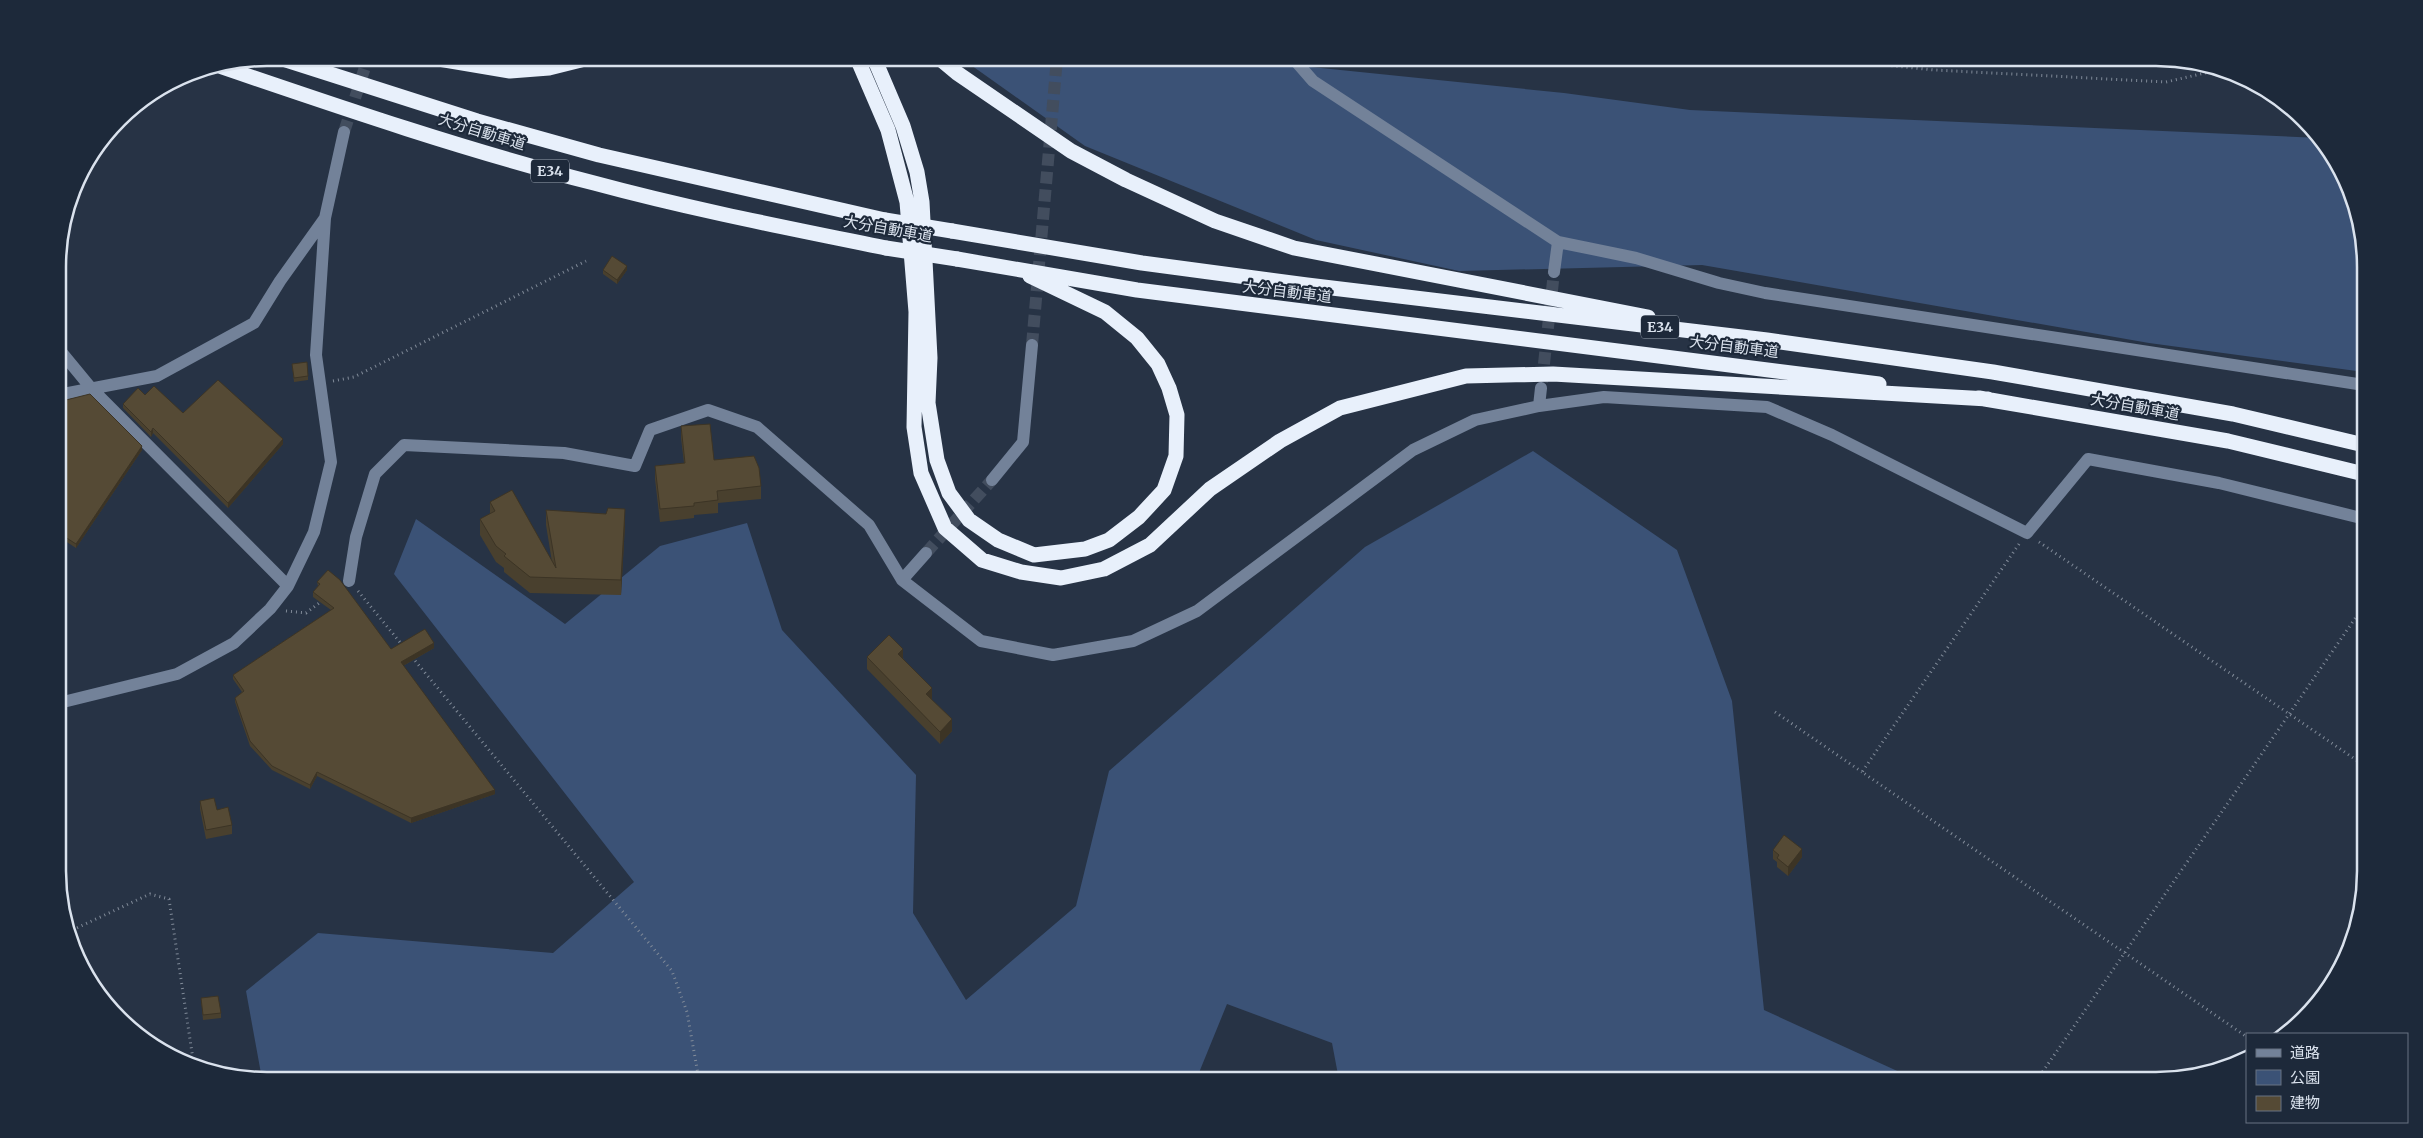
<svg xmlns="http://www.w3.org/2000/svg" width="2423" height="1138" font-family="Merriweather,'Noto Sans JP',serif">
<rect width="100%" height="100%" fill="#273345"/>
<path fill="#3b5276" d="M 961,58 L 1276,58 L 1282,64 L 1564,93 L 1690,110 L 2320,138 L 2350,187 L 2364,240 L 2364,372 L 2149,343 L 1702,265 L 1459,271 L 1316,240 L 1085,146 Z
M 1533,451 L 1677,550 L 1732,701 L 1764,1010 L 1917,1080 L 1339,1080 L 1332,1043 L 1227,1004 L 1196,1080 L 262,1079 L 246,991 L 318,933 L 553,953 L 634,882 L 394,574 L 416,519 L 565,624 L 660,546 L 747,523 L 782,630 L 916,775 L 913,913 L 966,1000 L 1076,906 L 1109,771 L 1365,547 Z"/>
<g fill="none" stroke-linecap="round" stroke-linejoin="round">
<path stroke="#424d5e" stroke-width="12" stroke-dasharray="12 6" stroke-linecap="butt" d="M 344,132 L 368,58
M 1032,345 L 1057,58
M 1542,382 L 1554,272
M 926,553 L 992,480"/>
<path stroke="#818b99" stroke-width="3" stroke-dasharray="1 4" stroke-linecap="butt" d="M 1812,58 L 1935,70 L 2166,82 L 2218,70
M 333,381 L 354,377 L 586,261
M 2039,542 L 2365,766
M 2019,544 L 1862,772 L 2247,1037
M 358,591 L 403,646
M 286,611 L 306,613 L 323,600
M 412,657 L 672,971 L 687,1012 L 699,1080
M 1775,712 L 1862,772
M 68,932 L 150,894 L 169,899 L 194,1066
M 2037,1080 L 2365,604"/>
<path stroke="#738299" stroke-width="12" d="M 1293,58 L 1313,81 L 1558,242 L 1636,258 L 1719,283 L 1765,293 L 2364,385
M 1554,272 L 1558,242
M 58,348 L 91,388 L 288,586
M 58,395 L 157,376 L 254,323 L 280,281 L 325,218
M 1539,406 L 1541,388
M 992,480 L 1023,442 L 1032,345
M 902,580 L 926,553
M 349,581 L 356,537 L 375,474 L 404,445 L 564,453 L 635,466 L 650,430 L 708,410 L 757,427 L 869,525 L 902,580 L 981,641 L 1053,655 L 1133,641 L 1197,611 L 1413,450 L 1475,420 L 1539,406 L 1604,397 L 1767,407 L 1832,435 L 2027,533 L 2088,459 L 2219,483 L 2365,519
M 59,703 L 177,674 L 234,643 L 270,609 L 288,586 L 314,532 L 331,462 L 316,355 L 325,218 L 344,132"/>
<path stroke="#e8f0fb" stroke-width="15" d="M 280,58 L 477,121 L 599,155 L 885,220
M 433,58 L 510,71 L 549,68 L 589,58
M 857,58 L 888,130 L 907,202 L 916,312 L 914,427 L 921,473 L 945,528 L 982,560 L 1021,572 L 1061,578 L 1104,569 L 1150,545 L 1210,489 L 1280,441 L 1340,408 L 1466,376 L 1553,374 L 1988,399
M 874,58 L 903,126 L 917,172 L 922,202 L 930,358 L 928,403 L 937,460 L 949,493 L 969,520 L 998,540 L 1034,555 L 1085,549 L 1109,540 L 1139,517 L 1164,490 L 1176,456 L 1177,415 L 1169,388 L 1158,364 L 1137,338 L 1105,312 L 1030,276
M 939,58 L 957,73 L 1071,151 L 1126,180 L 1215,221 L 1294,248 L 1648,317
M 222,67 C 345,109 468,151 594,183 C 690,209 788,228 886,248
M 952,231 L 1142,263 L 1307,285 L 1767,340 L 1993,372 L 2233,414 L 2364,445
M 957,259 L 1137,290 L 1879,384
M 1979,398 L 2228,441 L 2364,474"/>
<path stroke="#e8f0fb" stroke-width="15" d="M 885,220 L 952,231
M 886,248 L 957,259"/>
</g>
<path fill="#49402e" d="M 603,270 L 627,270 L 617,284 L 603,274 Z
M 292,364 L 308,376 L 308,380 L 294,382 Z
M 145,395 L 183,413 L 283,444 L 228,508 L 153,433 L 151,437 L 123,408 L 123,404 Z
M 58,402 L 142,450 L 76,548 L 59,537 Z
M 681,426 L 714,460 L 761,486 L 761,499 L 718,503 L 718,513 L 694,515 L 694,518 L 660,522 L 655,479 L 655,466 L 684,463 L 681,438 Z
M 490,502 L 552,562 L 546,525 L 546,510 L 625,524 L 621,595 L 530,593 L 504,572 L 504,568 L 496,562 L 480,535 L 480,519 L 490,514 Z
M 317,582 L 391,649 L 434,648 L 403,666 L 495,794 L 411,823 L 317,776 L 310,789 L 272,770 L 250,746 L 235,702 L 235,698 L 242,692 L 233,679 L 233,675 L 331,610 L 313,597 L 313,592 L 318,586 Z
M 867,657 L 903,658 L 932,700 L 952,731 L 940,744 L 867,669 Z
M 200,801 L 217,810 L 232,825 L 232,834 L 206,839 L 200,809 Z
M 1773,850 L 1802,857 L 1788,876 L 1777,867 L 1777,862 L 1773,859 Z
M 201,998 L 221,1013 L 221,1018 L 203,1020 Z"/>
<path fill="#3c3425" d="M 627,266 L 627,270 L 617,284 L 617,280 Z
M 153,428 L 153,433 L 151,437 L 151,432 Z
M 283,439 L 283,444 L 228,508 L 228,503 Z
M 142,446 L 142,450 L 76,548 L 76,544 Z
M 625,509 L 625,524 L 621,595 L 621,580 Z
M 434,643 L 434,648 L 401,667 L 401,662 Z
M 903,649 L 903,661 L 898,654 Z
M 932,688 L 932,700 L 926,694 Z
M 952,719 L 952,731 L 940,744 L 940,732 Z
M 317,772 L 317,776 L 310,789 L 310,785 Z
M 495,790 L 495,794 L 411,823 L 411,818 Z
M 1802,849 L 1802,857 L 1788,876 L 1788,867 Z"/>
<path fill="#554a35" stroke="#3c3425" d="M 612,256 L 627,266 L 617,280 L 603,270 Z
M 307,362 L 308,376 L 294,378 L 292,364 Z
M 218,380 L 283,439 L 228,503 L 153,428 L 151,432 L 123,404 L 138,388 L 145,395 L 154,386 L 183,413 Z
M 90,394 L 142,446 L 76,544 L 59,533 L 58,402 Z
M 710,424 L 714,460 L 754,456 L 759,468 L 761,486 L 717,491 L 718,500 L 694,503 L 694,506 L 660,509 L 655,466 L 685,463 L 681,426 Z
M 512,490 L 556,568 L 546,510 L 606,514 L 608,508 L 625,509 L 621,580 L 530,577 L 504,556 L 506,554 L 496,546 L 480,519 L 495,511 L 490,502 Z
M 328,570 L 340,580 L 391,649 L 425,629 L 434,643 L 401,662 L 495,790 L 411,818 L 317,772 L 310,785 L 272,766 L 250,741 L 235,698 L 244,691 L 233,675 L 334,608 L 313,592 L 320,584 L 317,582 Z
M 889,635 L 903,649 L 898,654 L 932,688 L 926,694 L 952,719 L 940,732 L 867,657 Z
M 214,798 L 217,810 L 228,807 L 232,825 L 206,830 L 200,801 Z
M 1784,835 L 1802,849 L 1788,867 L 1777,858 L 1779,855 L 1773,850 Z
M 218,996 L 221,1013 L 203,1015 L 201,998 Z"/>
<g text-anchor="middle" stroke-width="4.5" stroke-linejoin="round" paint-order="stroke">
<g fill="#1d293a" stroke="#a1aab7" stroke-width="1">
<rect x="531" y="159.5" width="38" height="23" rx="4"/>
<rect x="1641" y="315.5" width="38" height="23" rx="4"/>
</g>
<g font-size="14" font-weight="bold" fill="#dae2ed">
<text x="550" y="176">E34</text>
<text x="1660" y="332">E34</text>
</g>
<g font-size="15" fill="#dae2ed" stroke="#1d293a">
<text transform="translate(482 132) rotate(17)" y="5">大分自動車道</text>
<text transform="translate(888 229) rotate(10)" y="5">大分自動車道</text>
<text transform="translate(1287 292) rotate(7)" y="5">大分自動車道</text>
<text transform="translate(1734 347) rotate(7)" y="5">大分自動車道</text>
<text transform="translate(2135 407) rotate(10)" y="5">大分自動車道</text>
</g>
</g>
<path d="M0 0H2423V1138H0ZM267 66H2156A201 201 0 0 1 2357 267V871A201 201 0 0 1 2156 1072H267A201 201 0 0 1 66 871V267A201 201 0 0 1 267 66Z" fill="#1d293a" fill-rule="evenodd"/>
<path fill="none" stroke="#dae2ed" stroke-width="2.5" d="M267 66H2156A201 201 0 0 1 2357 267V871A201 201 0 0 1 2156 1072H267A201 201 0 0 1 66 871V267A201 201 0 0 1 267 66Z"/>
<rect x="2246" y="1033" width="162" height="90" fill="#1d293a" stroke="#697382"/>
<rect x="2256" y="1049" width="25" height="8" fill="#738299" stroke="#697382"/>
<text x="2290" y="1058" font-size="15" fill="#dae2ed">道路</text>
<rect x="2256" y="1070" width="25" height="15" fill="#3b5276" stroke="#697382"/>
<text x="2290" y="1083" font-size="15" fill="#dae2ed">公園</text>
<rect x="2256" y="1096" width="25" height="15" fill="#554a35" stroke="#697382"/>
<text x="2290" y="1108" font-size="15" fill="#dae2ed">建物</text>
</svg>
